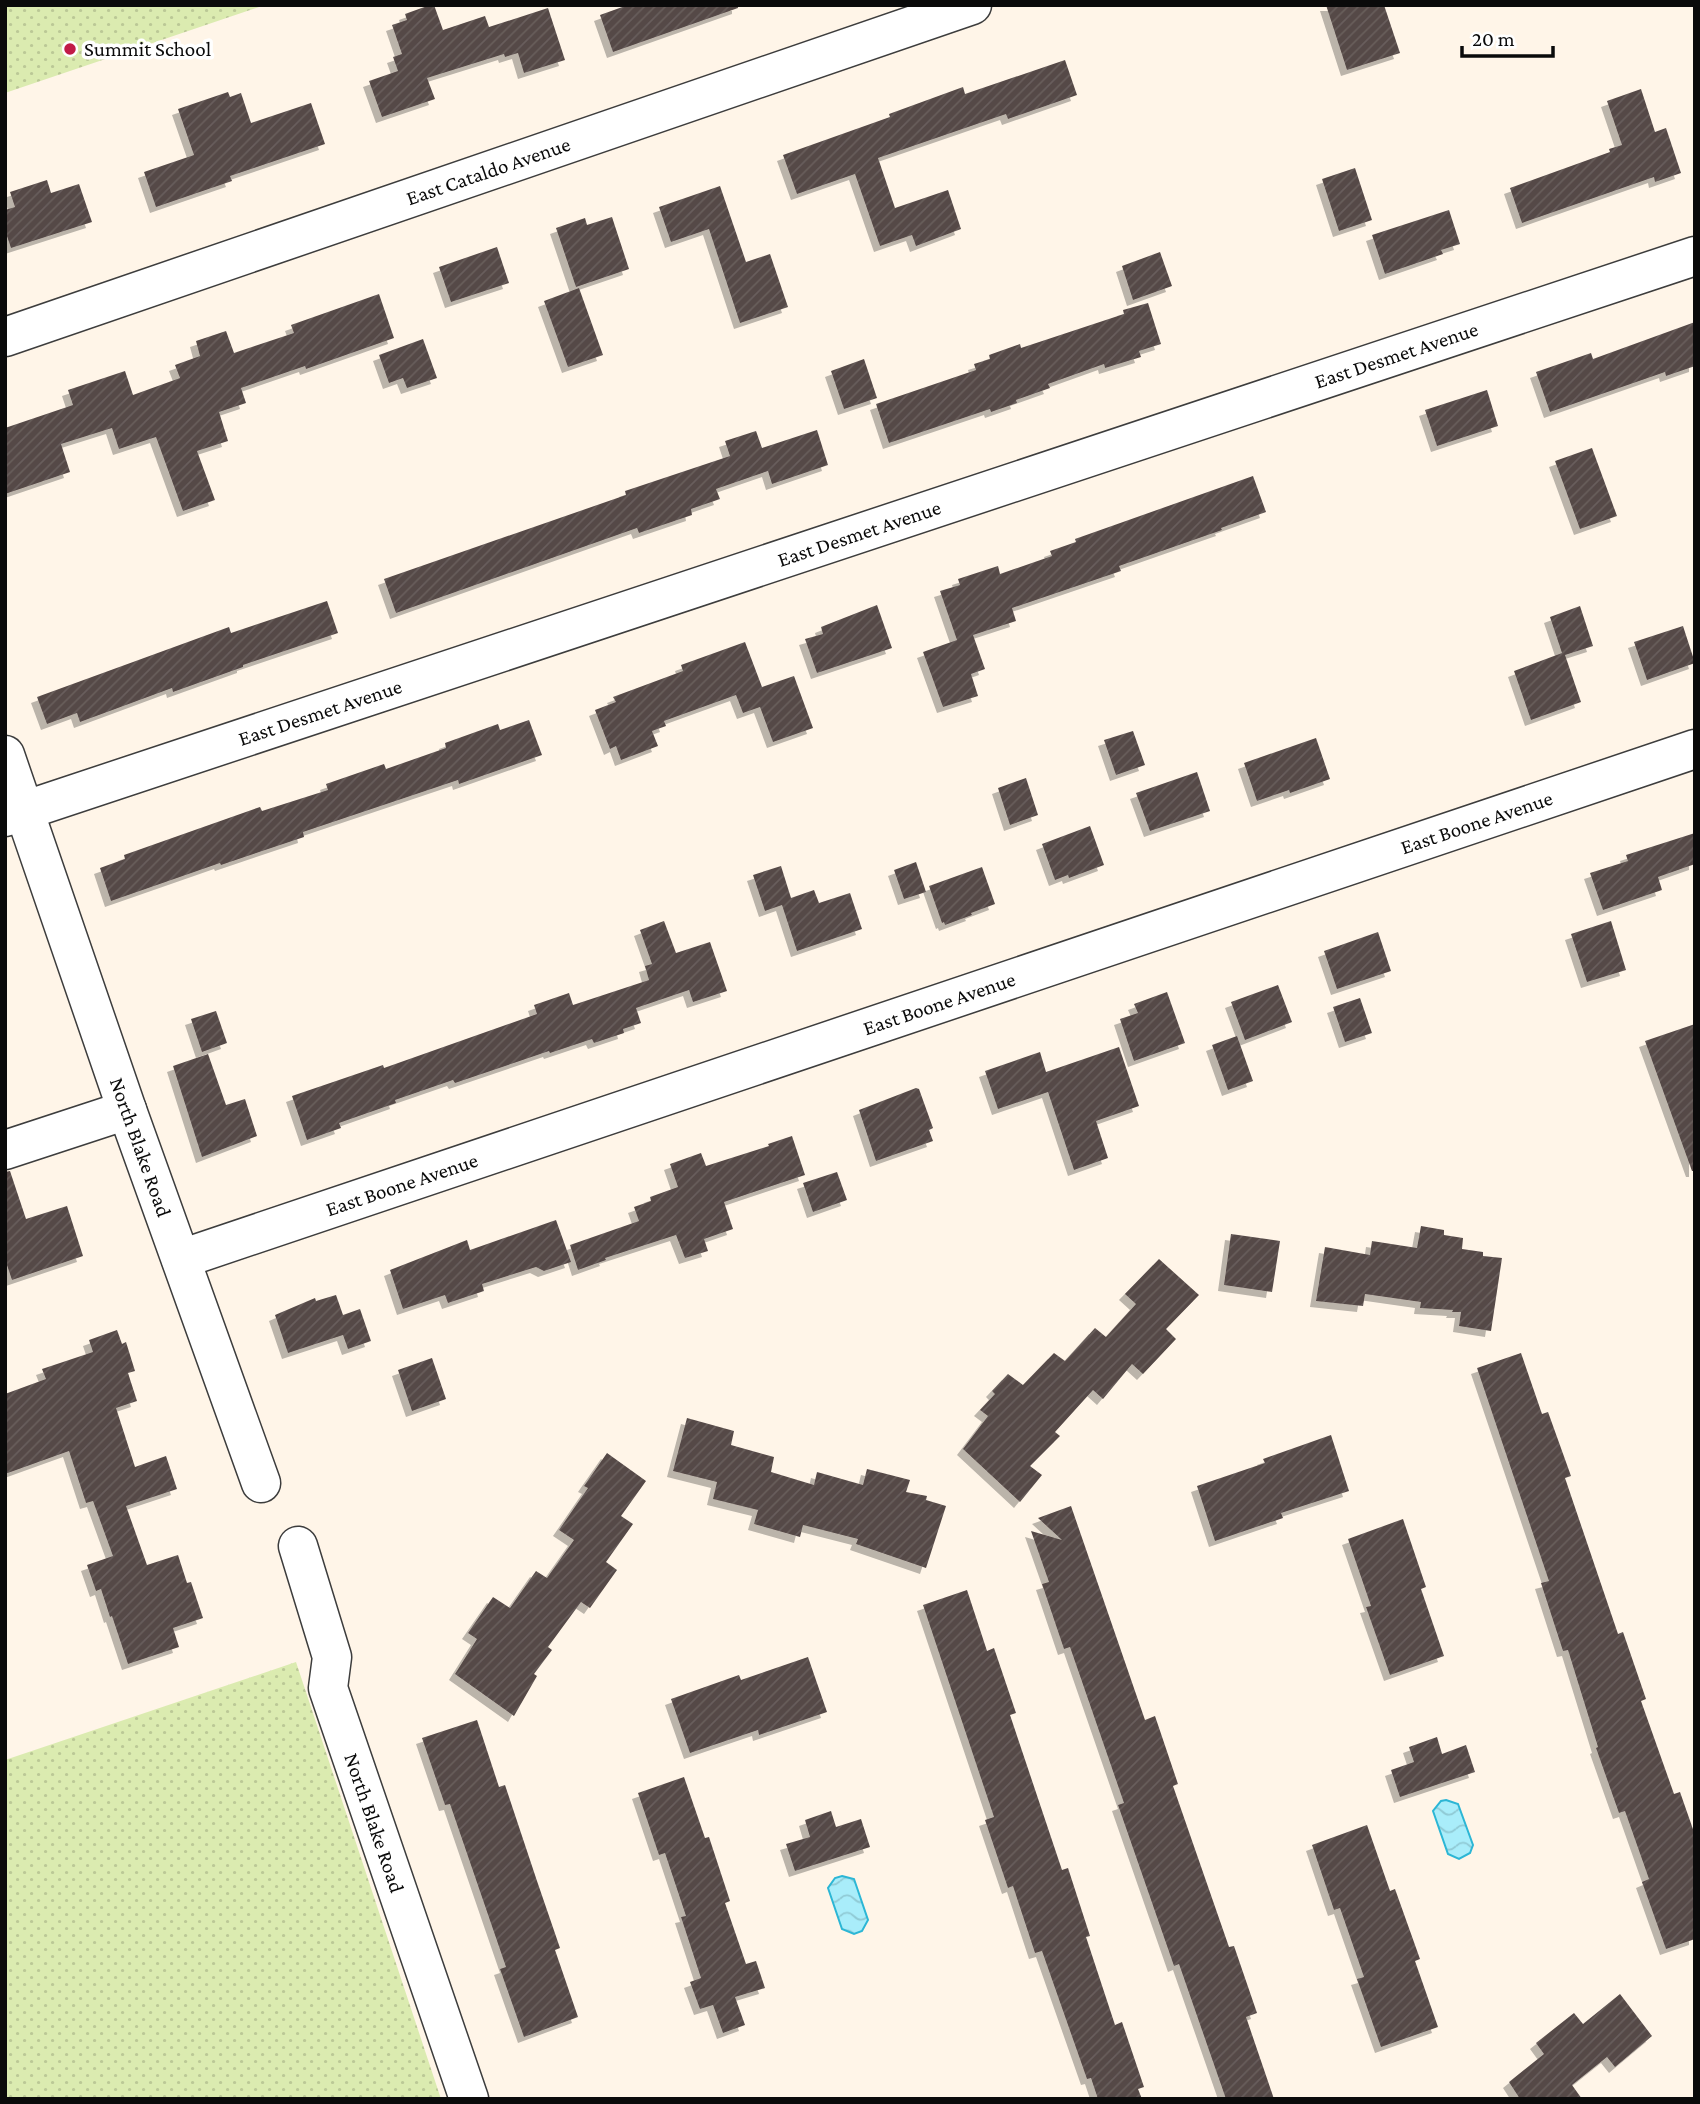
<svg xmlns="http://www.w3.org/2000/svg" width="1700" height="2104" font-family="'Crimson Pro',serif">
<defs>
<pattern id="grass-dots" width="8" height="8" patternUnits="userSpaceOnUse" patternTransform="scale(1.75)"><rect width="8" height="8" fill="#dbebb0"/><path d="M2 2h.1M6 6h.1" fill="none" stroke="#bbc896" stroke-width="1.8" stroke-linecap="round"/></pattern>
<pattern id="water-waves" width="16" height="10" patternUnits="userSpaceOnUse" patternTransform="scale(1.75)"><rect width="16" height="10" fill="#a9edfa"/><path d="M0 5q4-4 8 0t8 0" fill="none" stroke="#90cad5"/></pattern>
<pattern id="building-hatch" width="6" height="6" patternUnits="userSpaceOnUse" patternTransform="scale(1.75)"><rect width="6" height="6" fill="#544846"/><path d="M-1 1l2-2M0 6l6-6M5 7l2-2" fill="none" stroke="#685e5c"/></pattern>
<filter id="shadow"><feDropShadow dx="-6" dy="6" stdDeviation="0" flood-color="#0004"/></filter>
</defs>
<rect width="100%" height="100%" fill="#fff5e8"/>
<path fill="url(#grass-dots)" d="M 5,5 L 265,5 L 5,93 Z
M 296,1662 L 441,2099 L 5,2099 L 5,1760 Z"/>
<path fill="url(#water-waves)" stroke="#2cb6d5" stroke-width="2" d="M 1446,1800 L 1458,1804 L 1473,1845 L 1470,1853 L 1459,1859 L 1448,1854 L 1433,1811 L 1441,1801 Z
M 842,1876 L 854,1879 L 868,1920 L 862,1931 L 854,1934 L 842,1929 L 828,1888 L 835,1878 Z"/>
<path fill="url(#building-hatch)" filter="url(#shadow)" d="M 430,5 L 434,5 L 443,30 L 485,16 L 489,27 L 548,8 L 565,60 L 524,73 L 518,53 L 505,57 L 504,54 L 427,78 L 435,99 L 382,117 L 369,81 L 398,71 L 393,57 L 402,54 L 392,25 L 407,20 L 405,14 Z
M 628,5 L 738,5 L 738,8 L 613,52 L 600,15 Z
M 1326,5 L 1384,5 L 1400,53 L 1347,70 Z
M 1065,60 L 1077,95 L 1008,119 L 1006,114 L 878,158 L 895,208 L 948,190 L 961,229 L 916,246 L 912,235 L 880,246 L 855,174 L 797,194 L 783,155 L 890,117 L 889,114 L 963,87 L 965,94 Z
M 1641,89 L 1655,132 L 1666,128 L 1681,173 L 1655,182 L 1654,177 L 1522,223 L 1510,188 L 1610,152 L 1609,149 L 1622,145 L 1607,101 Z
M 228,92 L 230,97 L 241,93 L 251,123 L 311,103 L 325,144 L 230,176 L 232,181 L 156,207 L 144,172 L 194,155 L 178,109 Z
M 1355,168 L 1372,220 L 1339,231 L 1322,179 Z
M 47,180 L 51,193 L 79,184 L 92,222 L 11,248 L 5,230 L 5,210 L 15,207 L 10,192 Z
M 720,186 L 746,262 L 770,254 L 788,307 L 740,323 L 709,229 L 671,242 L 659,207 Z
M 1449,210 L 1460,244 L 1441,250 L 1443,254 L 1385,274 L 1372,235 Z
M 612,217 L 629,269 L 576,287 L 556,228 L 585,218 L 587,225 Z
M 497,247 L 509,283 L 451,302 L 439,267 Z
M 1160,252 L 1172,286 L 1133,300 L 1122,266 Z
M 579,288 L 603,355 L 568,367 L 544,301 Z
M 379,294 L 394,338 L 306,369 L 305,366 L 241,388 L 246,403 L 219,412 L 228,441 L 197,451 L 215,500 L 183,511 L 156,437 L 119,449 L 112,428 L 61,444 L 70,472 L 5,494 L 5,428 L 73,405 L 68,390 L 125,371 L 133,395 L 180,378 L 175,365 L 200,356 L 196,341 L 226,331 L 234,353 L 294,333 L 291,325 Z
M 1148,303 L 1161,344 L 1139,351 L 1141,357 L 1105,368 L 1104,364 L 1048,384 L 1050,388 L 1016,400 L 1017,403 L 991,412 L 990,409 L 889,443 L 876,404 L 976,370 L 974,364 L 990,359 L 989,355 L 1020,344 L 1021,348 L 1124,314 L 1123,310 Z
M 1695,322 L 1695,366 L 1666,376 L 1665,372 L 1550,412 L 1536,372 L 1591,353 L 1593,359 Z
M 423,339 L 437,378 L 407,388 L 403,378 L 389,383 L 379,355 Z
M 864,359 L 877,398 L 844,409 L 831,371 Z
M 1487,390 L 1498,426 L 1437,446 L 1425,410 Z
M 817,430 L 828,465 L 772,484 L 768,471 L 716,489 L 720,499 L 691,509 L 692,515 L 639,533 L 637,528 L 396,613 L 384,579 L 626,495 L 625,491 L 730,456 L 725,441 L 756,431 L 762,448 Z
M 1592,448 L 1617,516 L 1580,529 L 1555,461 Z
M 1253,476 L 1266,512 L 1221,528 L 1222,530 L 1119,566 L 1121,571 L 1012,608 L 1016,621 L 973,635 L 985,669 L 971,674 L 978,696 L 943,707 L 923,652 L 957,640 L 940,591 L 960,585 L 958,579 L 998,566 L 1000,574 L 1052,556 L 1050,551 L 1076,542 L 1075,539 Z
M 327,601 L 338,633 L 243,665 L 243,667 L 173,692 L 172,688 L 80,722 L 77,713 L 47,724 L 37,697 L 229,627 L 231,633 Z
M 877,605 L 892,648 L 817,673 L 805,639 L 823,634 L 821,627 Z
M 1580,606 L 1593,646 L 1565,655 L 1581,702 L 1531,720 L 1514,671 L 1562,653 L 1550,617 Z
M 1683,626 L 1695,663 L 1647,680 L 1634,642 Z
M 745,642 L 762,687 L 794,676 L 813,728 L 773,742 L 760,707 L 743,713 L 736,695 L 664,721 L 666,726 L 652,731 L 658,746 L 621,760 L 616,746 L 610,749 L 595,710 L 616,702 L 613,697 L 683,671 L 681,665 Z
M 529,720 L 542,755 L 459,784 L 458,780 L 303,832 L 304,837 L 221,865 L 220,863 L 111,901 L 100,868 L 125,859 L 124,855 L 260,807 L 262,811 L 328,790 L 326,784 L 384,764 L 386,769 L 446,748 L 445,743 L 498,724 L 500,730 Z
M 1133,731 L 1145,765 L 1116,775 L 1104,740 Z
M 1316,738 L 1330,779 L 1290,793 L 1289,790 L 1257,801 L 1244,763 Z
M 1197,772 L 1210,811 L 1150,831 L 1136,793 Z
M 1026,778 L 1038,815 L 1010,825 L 998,788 Z
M 1090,826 L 1104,865 L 1069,878 L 1068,875 L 1055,880 L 1042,844 Z
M 1695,833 L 1695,864 L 1658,877 L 1662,890 L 1603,910 L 1590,873 L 1628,861 L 1626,855 Z
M 916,862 L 926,892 L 904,899 L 894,870 Z
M 781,866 L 791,898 L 814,890 L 819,903 L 850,893 L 862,929 L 797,951 L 782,905 L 765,911 L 753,875 Z
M 982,867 L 995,904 L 971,913 L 972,915 L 945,925 L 944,922 L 942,923 L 929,886 Z
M 664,921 L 676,953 L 710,942 L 727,991 L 693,1002 L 689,990 L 636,1008 L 641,1023 L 623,1029 L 624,1033 L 594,1043 L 592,1039 L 550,1053 L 549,1051 L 455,1083 L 453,1080 L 395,1100 L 396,1103 L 339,1123 L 341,1128 L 307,1140 L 292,1096 L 383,1065 L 384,1068 L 537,1014 L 534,1005 L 569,993 L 573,1005 L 649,980 L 645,966 L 652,964 L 640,930 Z
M 1611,921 L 1626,970 L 1587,982 L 1571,934 Z
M 1378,932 L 1391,971 L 1337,989 L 1324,951 Z
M 1278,985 L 1292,1022 L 1245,1040 L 1231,1002 Z
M 1167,992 L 1185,1043 L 1134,1061 L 1120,1019 L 1138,1013 L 1134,1004 Z
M 1360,998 L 1372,1033 L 1345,1042 L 1333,1007 Z
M 216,1011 L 227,1043 L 202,1052 L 191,1019 Z
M 1695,1024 L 1695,1171 L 1692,1171 L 1645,1041 Z
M 1237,1036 L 1253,1081 L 1228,1090 L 1212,1045 Z
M 1119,1047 L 1139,1106 L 1096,1121 L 1108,1158 L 1074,1170 L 1048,1092 L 998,1109 L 985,1071 L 1040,1052 L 1046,1072 Z
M 208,1054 L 226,1105 L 245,1099 L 257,1136 L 202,1157 L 173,1066 Z
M 916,1088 L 919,1089 L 933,1128 L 929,1130 L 933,1141 L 876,1161 L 859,1110 Z
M 792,1136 L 805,1175 L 724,1202 L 733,1229 L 704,1239 L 708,1251 L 685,1258 L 676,1235 L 605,1258 L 606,1260 L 578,1270 L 570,1245 L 639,1221 L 634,1207 L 651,1201 L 650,1197 L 678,1187 L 670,1164 L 701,1153 L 706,1166 L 769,1146 L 768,1144 Z
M 10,1171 L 26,1219 L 67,1206 L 83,1256 L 12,1280 L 5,1259 L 5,1172 Z
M 837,1172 L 847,1200 L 813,1212 L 803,1183 Z
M 556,1220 L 571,1262 L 544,1271 L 536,1267 L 482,1284 L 484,1291 L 448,1303 L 445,1295 L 403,1309 L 390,1270 L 467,1240 L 470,1250 Z
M 1421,1226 L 1444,1230 L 1444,1235 L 1463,1238 L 1462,1249 L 1483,1252 L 1483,1256 L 1502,1258 L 1491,1331 L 1459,1326 L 1461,1312 L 1452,1312 L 1453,1310 L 1420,1308 L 1421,1302 L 1365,1294 L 1363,1306 L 1316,1301 L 1325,1247 L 1370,1255 L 1372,1241 L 1417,1248 Z
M 1231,1234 L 1280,1241 L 1272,1292 L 1224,1285 Z
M 1159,1259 L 1199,1295 L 1166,1329 L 1176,1339 L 1143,1374 L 1132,1364 L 1103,1399 L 1093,1390 L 1055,1432 L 1060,1436 L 1030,1466 L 1042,1475 L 1020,1502 L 963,1449 L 988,1416 L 980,1410 L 995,1394 L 992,1391 L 1008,1374 L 1023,1385 L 1054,1353 L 1065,1361 L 1095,1328 L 1106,1337 L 1136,1304 L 1125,1294 Z
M 336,1295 L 343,1315 L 360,1309 L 371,1341 L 348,1349 L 343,1335 L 288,1353 L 275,1315 L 315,1298 L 316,1301 Z
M 117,1330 L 122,1344 L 126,1342 L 135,1371 L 128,1373 L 137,1401 L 116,1408 L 135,1467 L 166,1456 L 177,1489 L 126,1506 L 147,1565 L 178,1555 L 187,1583 L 191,1582 L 203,1618 L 173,1628 L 179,1647 L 128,1664 L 112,1616 L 110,1617 L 101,1589 L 96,1591 L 87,1565 L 113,1556 L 93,1501 L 86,1503 L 69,1451 L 5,1474 L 5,1394 L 46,1379 L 42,1369 L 93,1352 L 89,1340 Z
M 1521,1353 L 1542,1414 L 1548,1412 L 1571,1476 L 1565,1478 L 1618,1634 L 1623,1632 L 1646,1699 L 1641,1701 L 1674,1794 L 1680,1792 L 1695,1835 L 1695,1939 L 1666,1949 L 1642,1882 L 1649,1879 L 1625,1811 L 1619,1813 L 1596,1748 L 1598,1747 L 1568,1650 L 1563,1651 L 1541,1583 L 1549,1581 L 1477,1368 Z
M 432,1358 L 446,1399 L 412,1411 L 398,1370 Z
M 687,1418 L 734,1431 L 731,1445 L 774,1457 L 771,1472 L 814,1485 L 817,1472 L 863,1485 L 867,1469 L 910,1480 L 906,1492 L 927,1496 L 926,1500 L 946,1506 L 926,1568 L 856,1544 L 858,1539 L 803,1525 L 800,1537 L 754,1524 L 758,1510 L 713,1499 L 717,1482 L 673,1471 Z
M 1331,1435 L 1349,1491 L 1281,1513 L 1283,1518 L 1215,1541 L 1197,1486 L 1265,1463 L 1263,1459 Z
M 607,1453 L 646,1481 L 621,1516 L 633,1524 L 606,1562 L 617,1570 L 590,1608 L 581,1602 L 548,1647 L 552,1650 L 534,1674 L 537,1676 L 514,1716 L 455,1674 L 477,1639 L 468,1633 L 493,1597 L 510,1608 L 536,1571 L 547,1578 L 574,1540 L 559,1530 L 588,1488 L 584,1486 Z
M 1071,1506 L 1145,1720 L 1155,1716 L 1178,1784 L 1173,1786 L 1229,1947 L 1234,1946 L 1257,2013 L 1246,2017 L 1274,2099 L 1226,2099 L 1179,1964 L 1174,1966 L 1118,1805 L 1124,1803 L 1070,1647 L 1064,1649 L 1042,1584 L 1049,1582 L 1031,1531 L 1062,1540 L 1038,1518 Z
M 1403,1519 L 1426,1587 L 1421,1589 L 1444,1656 L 1390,1675 L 1366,1607 L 1371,1606 L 1348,1539 Z
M 967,1590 L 987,1651 L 994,1648 L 1016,1713 L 1010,1715 L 1062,1870 L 1068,1868 L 1090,1936 L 1086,1937 L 1115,2025 L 1122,2022 L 1144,2087 L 1138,2089 L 1142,2099 L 1098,2099 L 1091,2078 L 1087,2079 L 1042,1951 L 1035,1953 L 1013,1886 L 1008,1888 L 985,1820 L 994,1817 L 923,1605 Z
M 808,1657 L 827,1712 L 759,1735 L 758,1730 L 690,1753 L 671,1699 L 739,1675 L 741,1680 Z
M 477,1720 L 499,1787 L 505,1785 L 537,1881 L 560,1948 L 555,1950 L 578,2017 L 524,2037 L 500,1969 L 506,1967 L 450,1804 L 445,1805 L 422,1738 Z
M 1437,1737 L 1442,1754 L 1466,1745 L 1475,1772 L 1400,1797 L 1391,1770 L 1414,1762 L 1409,1747 Z
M 684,1777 L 705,1838 L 709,1837 L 730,1901 L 725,1903 L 746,1964 L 756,1961 L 765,1988 L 735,1997 L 745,2025 L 723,2033 L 713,2005 L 700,2009 L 690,1982 L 701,1978 L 681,1917 L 686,1916 L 665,1853 L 659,1855 L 638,1793 Z
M 831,1811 L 836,1827 L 861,1819 L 870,1847 L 795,1871 L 786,1844 L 810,1837 L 805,1820 Z
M 1367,1825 L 1390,1891 L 1395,1889 L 1420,1959 L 1415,1961 L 1438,2027 L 1381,2047 L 1357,1979 L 1364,1977 L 1340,1908 L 1334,1910 L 1312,1845 Z
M 1620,1994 L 1652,2036 L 1615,2067 L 1607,2057 L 1572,2085 L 1582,2099 L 1520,2099 L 1509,2082 L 1544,2054 L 1536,2043 L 1574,2013 L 1583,2024 Z"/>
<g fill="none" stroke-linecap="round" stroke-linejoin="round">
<defs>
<g id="minor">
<path id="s1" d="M 5,337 L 972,5"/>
<path id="s2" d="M 5,755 L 127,1110 L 261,1483"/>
<path id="s3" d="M 5,817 L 1695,256"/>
<path d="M 5,1150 L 127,1110"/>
<path id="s4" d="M 181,1259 L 1695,749"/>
<path id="s5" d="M 298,1546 L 332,1657 L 328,1688 L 469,2099"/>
</g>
</defs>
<use href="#minor" stroke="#3d3d3d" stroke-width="41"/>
<use href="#minor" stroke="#fff" stroke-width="38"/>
</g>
<circle fill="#c11b47" stroke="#fff" stroke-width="2.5" cx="70" cy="49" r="7"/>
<g text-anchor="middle" stroke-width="7" stroke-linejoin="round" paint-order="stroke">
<g font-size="21" fill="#0a0a0a" stroke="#fff" text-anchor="start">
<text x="84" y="56">Summit School</text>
</g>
<g font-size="21" fill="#0a0a0a" stroke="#fff">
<text dy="7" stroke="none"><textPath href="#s1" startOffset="511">East Cataldo Avenue</textPath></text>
<text dy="7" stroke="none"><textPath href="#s3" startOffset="1466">East Desmet Avenue</textPath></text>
<text dy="7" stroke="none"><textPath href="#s3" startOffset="900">East Desmet Avenue</textPath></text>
<text dy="7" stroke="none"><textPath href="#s3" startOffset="332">East Desmet Avenue</textPath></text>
<text dy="7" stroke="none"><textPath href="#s4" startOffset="1367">East Boone Avenue</textPath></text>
<text dy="7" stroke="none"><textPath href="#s4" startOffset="800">East Boone Avenue</textPath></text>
<text dy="7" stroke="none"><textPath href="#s2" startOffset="415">North Blake Road</textPath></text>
<text dy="7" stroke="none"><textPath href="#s4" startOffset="233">East Boone Avenue</textPath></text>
<text dy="7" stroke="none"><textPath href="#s5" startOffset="290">North Blake Road</textPath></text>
</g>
</g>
<rect width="1700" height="2104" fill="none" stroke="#0a0a0a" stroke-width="14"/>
<path d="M1462 46v10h91v-10" fill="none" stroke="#0a0a0a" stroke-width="3.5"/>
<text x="1472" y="46" font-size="21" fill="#0a0a0a" stroke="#ffffff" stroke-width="5" paint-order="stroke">20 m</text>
</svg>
